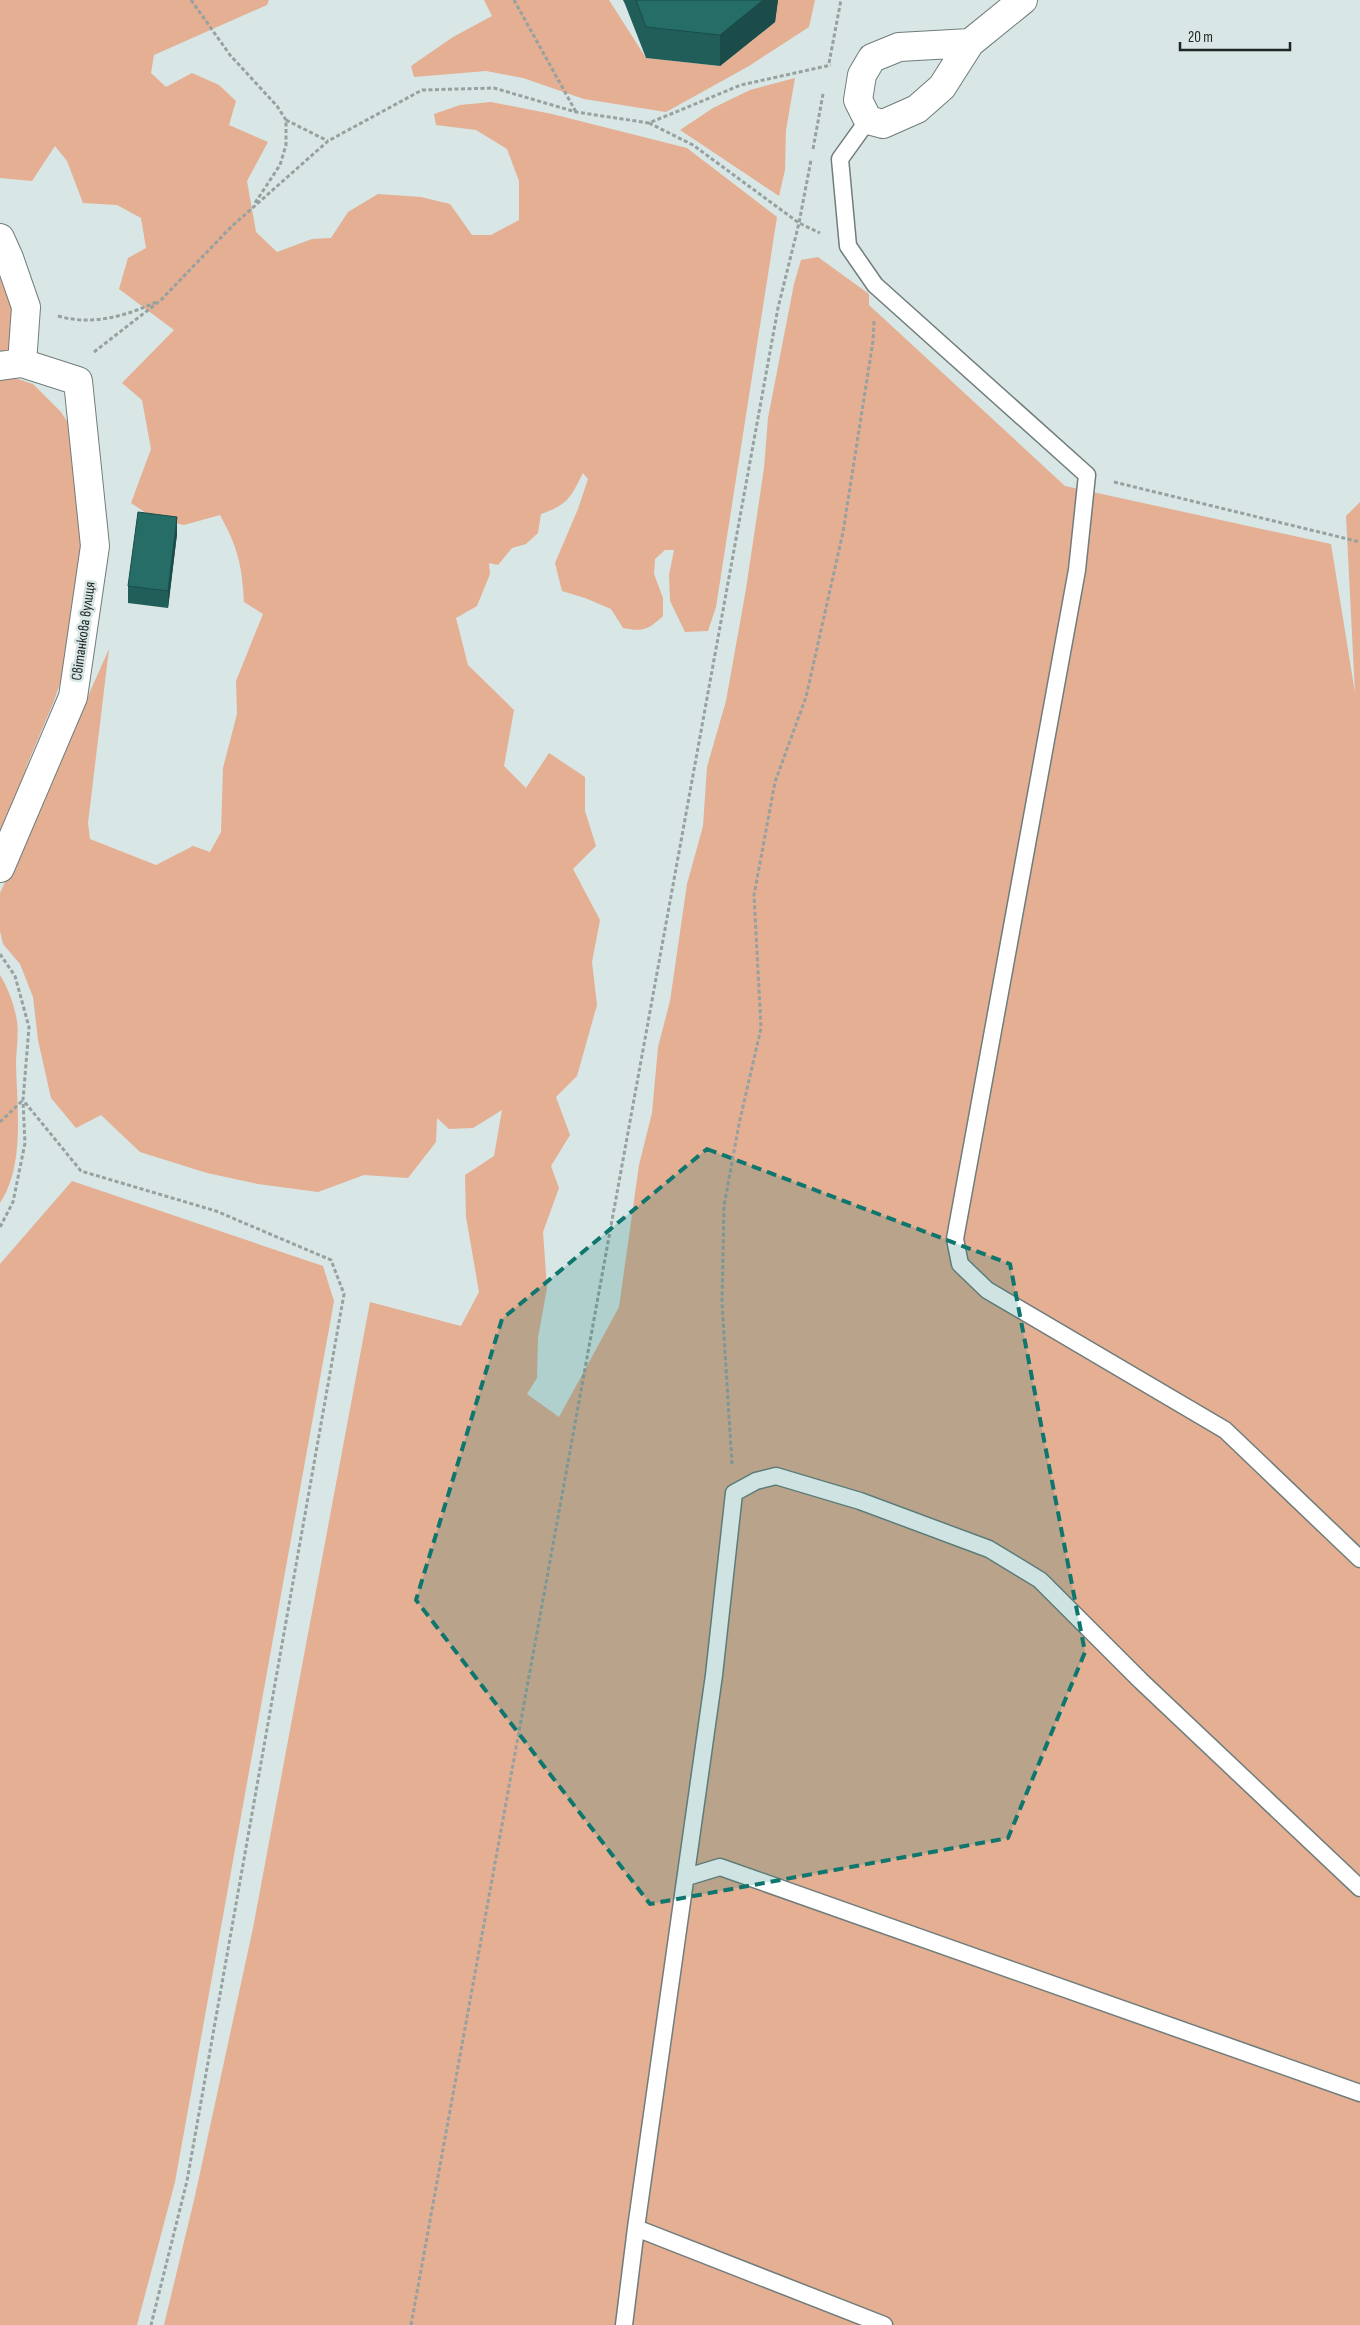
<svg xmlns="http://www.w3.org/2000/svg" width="1360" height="2325" font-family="'Sofia Sans Condensed',sans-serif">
<rect width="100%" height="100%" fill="#d8e6e5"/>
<path fill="#e4af93" d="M 0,0 L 269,0 L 267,5 L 154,55 L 151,73 L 166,87 L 192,73 L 219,85 L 236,101 L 229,125 L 268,142 L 247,181 L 256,232 L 277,252 L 312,239 L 331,238 L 348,212 L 378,194 L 421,197 L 450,204 L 472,235 L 491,235 L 519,220 L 519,181 L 507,149 L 476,130 L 436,125 L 434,114 L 460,105 L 491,102 L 552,114 L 687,148 L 777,217 L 716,607 L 708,631 L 685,632 L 670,601 L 669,575 L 674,550 L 665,550 L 655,559 L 654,574 L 663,598 L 663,616 C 648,630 643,632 623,628 L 611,609 L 585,598 L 562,591 L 555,563 L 578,509 L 588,479 L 583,473 C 570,498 569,504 541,514 L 538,533 L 526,544 L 512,548 L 498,565 L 489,563 L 490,574 L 477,606 L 456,618 L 468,665 L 514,710 L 504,766 L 526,788 L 549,753 L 585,777 L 585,811 L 596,846 L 573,869 L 600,920 L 592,962 L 597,1005 L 577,1076 L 556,1097 L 570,1135 L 551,1166 L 559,1188 L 543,1232 L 547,1288 L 538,1338 L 537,1378 L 527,1394 L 559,1417 L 619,1307 L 639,1165 L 652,1113 L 658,1047 L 670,1001 L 687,884 L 703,826 L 707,767 L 726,701 L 746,589 L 764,468 L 768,418 L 794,284 L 801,260 L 818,257 L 869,294 L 869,305 L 1065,486 L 1331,544 L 1355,693 L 1346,516 L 1360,502 L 1360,2325 L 164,2325 L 195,2196 L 253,1928 L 370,1302 L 461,1326 L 479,1292 L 466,1217 L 465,1175 L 494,1156 L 502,1110 L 473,1128 L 449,1129 L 437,1118 L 436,1142 L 408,1178 L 364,1175 L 318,1192 L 258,1184 L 207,1173 L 140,1152 L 101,1115 L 76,1128 L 51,1098 L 38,1040 L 33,997 L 20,964 L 3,944 L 0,931 L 0,893 L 109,649 L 88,823 L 90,839 L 156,865 L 193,846 L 210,852 L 221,832 L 223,768 L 237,714 L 236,681 L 263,614 L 244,602 C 242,565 238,548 220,515 L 184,525 L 155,519 L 131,503 L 151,449 L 142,400 L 122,383 L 174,330 L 119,289 L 128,258 L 146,248 L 141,218 L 117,205 L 83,203 L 67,161 L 55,146 L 32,181 L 0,178 Z
M 484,0 L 609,0 L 646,58 L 720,66 L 775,22 L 778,0 L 815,0 L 809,27 L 749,66 L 666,112 L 584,99 L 523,78 L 486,71 L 414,77 L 411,66 L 453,37 L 492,16 Z
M 795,78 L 786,130 L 785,170 L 779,196 L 680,130 L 713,108 L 750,90 Z
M 0,244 L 20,299 L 10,350 L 0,353 Z
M 0,373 L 33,384 L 61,412 L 72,429 L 85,528 L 71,651 L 54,701 L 27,765 L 0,849 Z
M 0,975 C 9,990 14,1004 17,1021 C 19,1035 16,1050 16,1064 C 17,1107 25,1166 0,1203 Z
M 72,1181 L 323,1266 L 334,1301 L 175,2182 L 137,2325 L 0,2325 L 0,1264 Z"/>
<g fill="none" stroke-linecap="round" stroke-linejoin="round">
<defs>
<path id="service" d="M 868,120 L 840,159 L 848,246 L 875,285 L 1087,475 L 1077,570 L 955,1239 L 960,1264 L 987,1290 L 1225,1430 L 1360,1559
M 687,1877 L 720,1867 L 1360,2093
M 636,2228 L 884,2325
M 624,2325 L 636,2228 L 714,1675 L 734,1493 L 756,1481 L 776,1476 L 860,1501 L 989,1549 L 1040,1580 L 1141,1681 L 1360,1888"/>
<path id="minor" d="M 970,43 L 899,47 L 872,58 L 862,75 L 858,100 L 868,120 L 883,124 L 917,109 L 942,87 L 970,43 L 1023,0
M 0,238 L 9,258 L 26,307 L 22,363
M 0,366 L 22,363 L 78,381 L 95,546 L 73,697 L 0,868"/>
</defs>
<use href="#service" stroke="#707d7b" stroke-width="19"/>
<use href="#minor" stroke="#707d7b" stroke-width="30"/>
<path stroke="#96a1a0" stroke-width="3" stroke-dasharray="4 2.5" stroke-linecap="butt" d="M 191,0 L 230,55 L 277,106 L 286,120 L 286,145 L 280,165 L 255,203
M 514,0 L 576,112
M 829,63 L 841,0
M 286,120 L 328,141
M 649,123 L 693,145 L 799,223 L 820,233
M 813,149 L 823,94
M 58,316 C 92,326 126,316 156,302
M 94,352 L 161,300 L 231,227 L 328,141 L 422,90 L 494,88 L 576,112 L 649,123 L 741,85 L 831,65
M 1114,482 L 1360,542
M 0,954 L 15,976 L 29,1027 L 23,1100 L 81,1171 L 216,1211 L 331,1260 L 344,1294 L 187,2181 L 151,2325
M 0,1122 L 23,1100
M 0,1227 L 13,1202 L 25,1143 L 23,1101
M 732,1464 L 722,1303 L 724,1206 L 739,1124 L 761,1028 L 754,895 L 775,782 L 806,697 L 843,532 L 873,341 L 874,321
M 411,2325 L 778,308 L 799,223 L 811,160"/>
<use href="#service" stroke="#fff" stroke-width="16"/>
<use href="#minor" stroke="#fff" stroke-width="28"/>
</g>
<path fill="#215e59" d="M 623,0 L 778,0 L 775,22 L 720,66 L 646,58 L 625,4 Z
M 177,534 L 168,608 L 128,603 L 128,586 Z"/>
<path fill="#1b4c49" d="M 763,0 L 778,0 L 775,22 L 720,66 L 720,35 Z
M 177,517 L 177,534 L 168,608 L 168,591 Z"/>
<path fill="#266d68" stroke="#1b4c49" d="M 636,0 L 763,0 L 720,35 L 646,27 Z
M 138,512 L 177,517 L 168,591 L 128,586 Z"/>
<path fill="#0f766e" fill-opacity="0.2" stroke="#0f766e" stroke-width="4" stroke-dasharray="10 6" stroke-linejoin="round" d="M 707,1149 L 1010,1264 L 1085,1652 L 1008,1838 L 650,1904 L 416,1600 L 502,1319 Z"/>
<g text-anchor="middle" stroke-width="5" stroke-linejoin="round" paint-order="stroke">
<g font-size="15" fill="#1f2424" stroke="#d8e6e5">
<text transform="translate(83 631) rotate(-82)" y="5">Світанкова вулиця</text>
</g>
</g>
<path d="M1180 42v8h110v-8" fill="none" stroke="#1f2424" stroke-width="2.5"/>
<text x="1188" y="42" font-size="15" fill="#1f2424" stroke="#d8e6e5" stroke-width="4" paint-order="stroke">20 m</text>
</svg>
